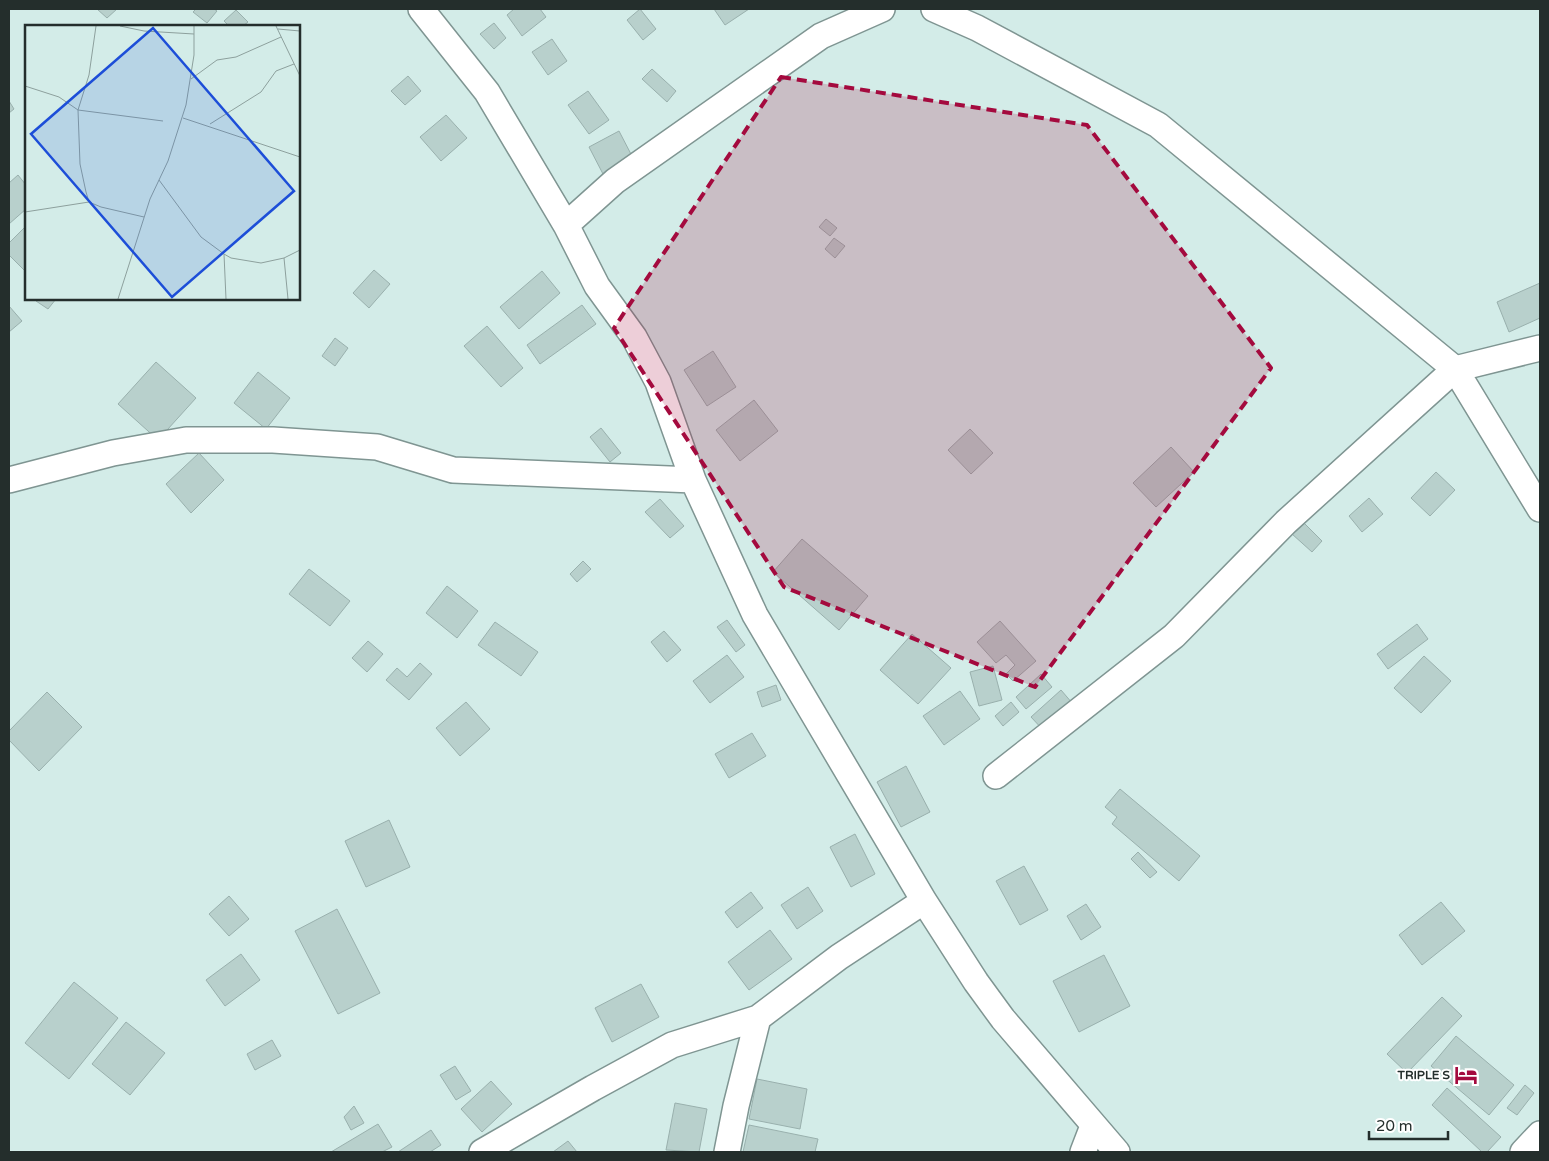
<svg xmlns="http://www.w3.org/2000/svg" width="1549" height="1161" font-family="'Varela Round',sans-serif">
<rect width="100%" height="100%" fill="#d3ece8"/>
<path fill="#b8d0cc" stroke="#99b0ad" d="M 97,9 L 117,9 L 107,18 Z
M 196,9 L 214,9 L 217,11 L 207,23 L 193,12 Z
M 514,9 L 540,9 L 546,17 L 522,36 L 507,15 Z
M 640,9 L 656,29 L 643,40 L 627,20 Z
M 714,9 L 749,9 L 725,25 Z
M 236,10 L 248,22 L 243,26 L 229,26 L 224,21 Z
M 494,23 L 506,38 L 494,49 L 480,34 Z
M 552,39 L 567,61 L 548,75 L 532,52 Z
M 652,69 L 676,91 L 667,102 L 642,79 Z
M 408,76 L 421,91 L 405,105 L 391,91 Z
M 588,91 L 609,120 L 589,134 L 568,105 Z
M 9,101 L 14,109 L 9,113 Z
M 446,115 L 467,138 L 441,161 L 420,137 Z
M 619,131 L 633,158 L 603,174 L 589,147 Z
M 18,175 L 26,185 L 26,209 L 9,224 L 9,183 Z
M 826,219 L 837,228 L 830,236 L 819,227 Z
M 26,226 L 26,272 L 9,255 L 9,243 Z
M 834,238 L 845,246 L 835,258 L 825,249 Z
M 374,270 L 390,284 L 369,308 L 353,293 Z
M 542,271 L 560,293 L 519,329 L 500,307 Z
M 1540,283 L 1540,318 L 1509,332 L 1497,302 Z
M 38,299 L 56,299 L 48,309 L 36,301 Z
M 582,305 L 596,324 L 540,364 L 527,345 Z
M 9,306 L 22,321 L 9,332 Z
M 487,326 L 523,368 L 501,387 L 464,346 Z
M 335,338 L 348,348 L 335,366 L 322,356 Z
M 713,351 L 736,387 L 707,406 L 684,370 Z
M 156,362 L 196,398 L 158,440 L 118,404 Z
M 258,372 L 290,398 L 266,429 L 234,403 Z
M 754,400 L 778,431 L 740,461 L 716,430 Z
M 601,428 L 621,453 L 610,462 L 590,437 Z
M 970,429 L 993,453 L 971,474 L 948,450 Z
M 1171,447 L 1194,472 L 1156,507 L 1133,483 Z
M 199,453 L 224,480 L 191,513 L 166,484 Z
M 1436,472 L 1455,490 L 1430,516 L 1411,498 Z
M 1369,498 L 1383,514 L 1362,532 L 1349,516 Z
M 660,499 L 684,526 L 670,538 L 645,512 Z
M 1303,522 L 1322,541 L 1312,552 L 1292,534 Z
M 802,539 L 868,596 L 839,630 L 773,572 Z
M 583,561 L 591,569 L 577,582 L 570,574 Z
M 309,569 L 350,601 L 330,626 L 289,594 Z
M 447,586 L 478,611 L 457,638 L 426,613 Z
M 727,620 L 745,645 L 736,652 L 717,627 Z
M 1000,621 L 1036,661 L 1013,681 L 1006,674 L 1015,665 L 1006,655 L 996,663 L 977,642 Z
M 495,622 L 538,652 L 521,676 L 478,645 Z
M 1417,624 L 1428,639 L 1388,669 L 1377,654 Z
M 664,631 L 681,650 L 667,662 L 651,642 Z
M 912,634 L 951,668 L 918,704 L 880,670 Z
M 368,641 L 383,654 L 367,672 L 352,658 Z
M 727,655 L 744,677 L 710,703 L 693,681 Z
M 1424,656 L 1451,681 L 1421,713 L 1394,688 Z
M 420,663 L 432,674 L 409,700 L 386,680 L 397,668 L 407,677 Z
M 993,666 L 1002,700 L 979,706 L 970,672 Z
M 1041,674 L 1052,687 L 1026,709 L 1016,697 Z
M 776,685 L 781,700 L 762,707 L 757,692 Z
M 1061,690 L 1073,704 L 1044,731 L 1031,717 Z
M 960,691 L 980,719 L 944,745 L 923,716 Z
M 47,692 L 82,727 L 39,771 L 9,740 L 9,731 Z
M 466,702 L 490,729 L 460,756 L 436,728 Z
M 1011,702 L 1019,712 L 1003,726 L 995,716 Z
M 752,733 L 766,756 L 729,778 L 715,754 Z
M 906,766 L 930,812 L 901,827 L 877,782 Z
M 1120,789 L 1200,856 L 1179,881 L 1112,824 L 1117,817 L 1105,807 Z
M 389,820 L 410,867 L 366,887 L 345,841 Z
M 855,834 L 875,874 L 851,887 L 830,847 Z
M 1138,852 L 1157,872 L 1150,878 L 1131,859 Z
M 1024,866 L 1048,910 L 1020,925 L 996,881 Z
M 808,887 L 823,911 L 797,929 L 781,905 Z
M 751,892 L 763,908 L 737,928 L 725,912 Z
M 229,896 L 249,919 L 229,936 L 209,914 Z
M 1441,902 L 1465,931 L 1422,965 L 1399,935 Z
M 1086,904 L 1101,927 L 1081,940 L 1067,916 Z
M 337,909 L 380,993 L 338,1014 L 295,931 Z
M 770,930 L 792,959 L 749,990 L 728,962 Z
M 241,954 L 260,980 L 225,1006 L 206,980 Z
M 1104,955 L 1130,1006 L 1079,1032 L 1053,981 Z
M 74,982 L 118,1018 L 69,1079 L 25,1043 Z
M 641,984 L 659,1017 L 612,1042 L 595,1008 Z
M 1442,997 L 1462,1016 L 1407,1073 L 1387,1054 Z
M 126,1022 L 165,1053 L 130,1095 L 92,1064 Z
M 1456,1036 L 1514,1085 L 1489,1115 L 1431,1066 Z
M 272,1040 L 281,1056 L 255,1070 L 247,1054 Z
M 455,1066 L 471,1091 L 456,1100 L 440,1075 Z
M 757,1079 L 807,1089 L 800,1129 L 749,1119 Z
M 491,1081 L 512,1104 L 482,1132 L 461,1109 Z
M 1525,1085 L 1534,1093 L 1517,1115 L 1507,1108 Z
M 1447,1088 L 1501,1137 L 1487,1152 L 1482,1152 L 1432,1105 Z
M 675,1103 L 707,1109 L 699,1152 L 666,1150 Z
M 354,1106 L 364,1123 L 351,1130 L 344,1117 Z
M 378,1124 L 392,1147 L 382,1152 L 331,1152 Z
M 749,1125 L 818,1139 L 815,1152 L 743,1152 Z
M 431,1130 L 441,1145 L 430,1152 L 398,1152 Z
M 568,1141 L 577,1152 L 553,1152 Z"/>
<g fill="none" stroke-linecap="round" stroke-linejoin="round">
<defs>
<path id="minor" d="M 421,9 L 487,92 L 566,225 L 597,286 L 634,337 L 658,382 L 693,480 L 755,615 L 924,901 L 976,982 L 1003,1019 L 1117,1152
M 934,9 L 977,28 L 1158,125 L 1455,369 L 1540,509
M 566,225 L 615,181 L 821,36 L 882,9
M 9,480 L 113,453 L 186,440 L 273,440 L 377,447 L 453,470 L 693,480
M 996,776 L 1174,636 L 1286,522 L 1455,369 L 1540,348
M 482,1152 L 593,1088 L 672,1045 L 758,1018 L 839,957 L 924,901
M 727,1152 L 736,1106 L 758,1018
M 1083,1152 L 1093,1126
M 1523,1152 L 1540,1134"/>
</defs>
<use href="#minor" stroke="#7f9592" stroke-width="28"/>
<use href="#minor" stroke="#fff" stroke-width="25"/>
</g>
<path fill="#a40a3e" fill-opacity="0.2" stroke="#a40a3e" stroke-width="4" stroke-dasharray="10 6" stroke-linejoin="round" d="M 781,77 L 1087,125 L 1271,368 L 1035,687 L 784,587 L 614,328 Z"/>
<defs>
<symbol id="hotel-bare" viewBox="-9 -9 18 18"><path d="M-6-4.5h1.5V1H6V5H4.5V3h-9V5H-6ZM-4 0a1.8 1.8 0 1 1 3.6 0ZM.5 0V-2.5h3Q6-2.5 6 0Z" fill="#a40a3e" stroke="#fff" stroke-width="2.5" paint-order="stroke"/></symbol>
</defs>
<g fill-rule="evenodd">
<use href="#hotel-bare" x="1450" y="1059" width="32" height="32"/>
</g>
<g text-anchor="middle" stroke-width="4" stroke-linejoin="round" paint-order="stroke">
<g font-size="12" font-weight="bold" fill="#242e2c" stroke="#fff" text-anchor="end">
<text x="1450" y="1079">TRIPLE S</text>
</g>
</g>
<g transform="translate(25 25)">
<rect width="275" height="275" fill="#d3ece8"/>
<path fill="none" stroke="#8da09d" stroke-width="1" d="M 71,1 L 64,50 L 53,85 L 55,139 L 61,167 L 64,177 L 76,182 L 119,192M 95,1 L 119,6 L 169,9M 251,1 L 275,51M 253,4 L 275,6M 166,54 L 192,35 L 211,32 L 256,12M 0,61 L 34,72 L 53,85 L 138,96M 158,93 L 275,132M 185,99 L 236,67 L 251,46 L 269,39M 134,155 L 176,212 L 199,229 L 206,233 L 236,238 L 259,233M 0,187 L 64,177M 199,229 L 201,274M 93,274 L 125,174 L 143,136 L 161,80 L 169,30 L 169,1M 263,274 L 259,233 L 275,225"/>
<path fill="#1d4ed8" fill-opacity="0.15" stroke="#1d4ed8" stroke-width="2.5" d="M 128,3 L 269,166 L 147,272 L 6,109 Z"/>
<rect width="275" height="275" fill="none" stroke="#242e2c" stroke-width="2.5"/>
</g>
<rect width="1549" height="1161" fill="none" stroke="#242e2c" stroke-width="20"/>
<path d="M1369 1131v8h79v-8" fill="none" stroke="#242e2c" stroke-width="2.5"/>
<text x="1376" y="1131" font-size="15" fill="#242e2c" stroke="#ffffff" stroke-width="4" paint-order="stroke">20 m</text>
</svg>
